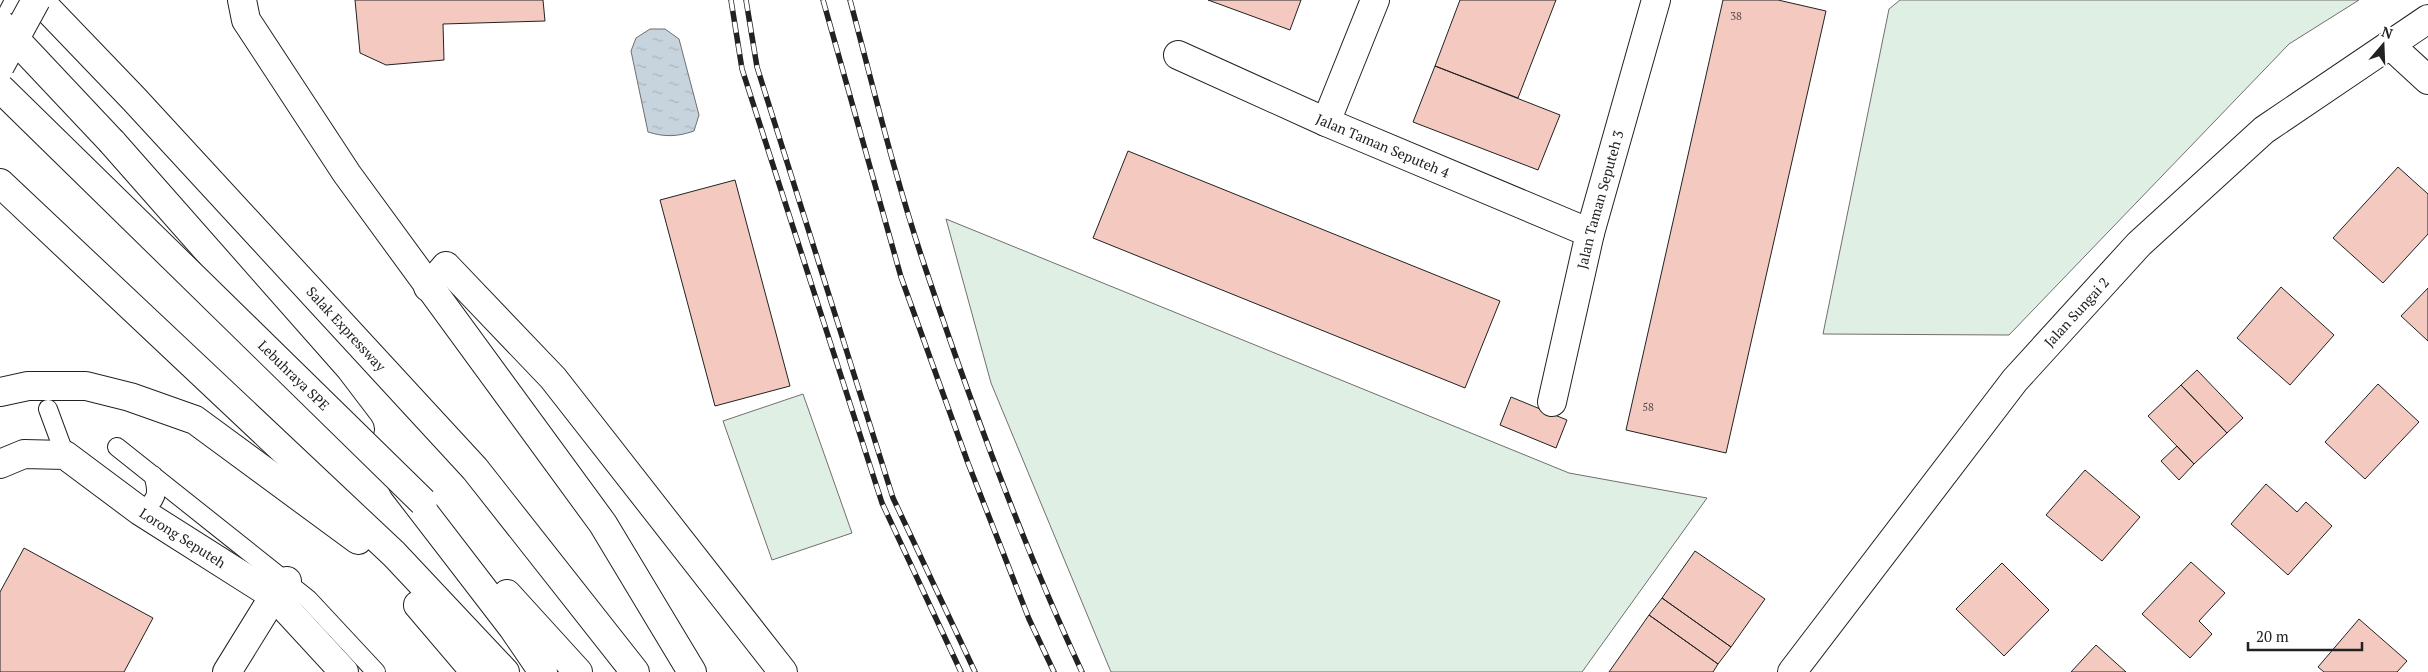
<svg xmlns="http://www.w3.org/2000/svg" width="2428" height="672" font-family="'PT Serif',serif">
<defs>
<pattern id="water-ripples" width="26" height="14" patternUnits="userSpaceOnUse" patternTransform="scale(1.25)"><rect width="26" height="14" fill="#c7d3dd"/><path d="M2 4q2-2 4 0t4 0M15 11q2-2 4 0t4 0" fill="none" stroke="#abb5bd"/></pattern>
</defs>
<rect width="100%" height="100%" fill="#fff"/>
<path fill="#e0efe3" stroke="#6f6f6f" d="M 1900,0 L 2359,0 L 2289,44 L 2009,335 L 1823,334 L 1889,9 Z
M 946,219 L 1569,473 L 1707,498 L 1582,672 L 1111,672 L 991,383 Z
M 803,394 L 852,533 L 772,560 L 723,421 Z"/>
<path fill="url(#water-ripples)" stroke="#6f6f6f" d="M 650,29 L 665,29 L 679,39 L 699,115 L 694,131 C 677,137 664,137 648,132 L 631,51 L 636,38 Z"/>
<path fill="#f3c9c0" stroke="#222" d="M 355,0 L 543,0 L 545,21 L 443,24 L 444,60 L 386,65 L 360,53 Z
M 1208,0 L 1301,0 L 1290,30 Z
M 1460,0 L 1556,0 L 1518,98 L 1435,66 Z
M 1723,0 L 1778,0 L 1826,11 L 1726,453 L 1626,430 Z
M 1435,66 L 1560,115 L 1538,170 L 1413,122 Z
M 1128,151 L 1500,301 L 1465,388 L 1093,238 Z
M 2398,167 L 2428,194 L 2428,234 L 2383,283 L 2333,238 Z
M 735,180 L 790,386 L 715,406 L 660,200 Z
M 2281,287 L 2334,335 L 2290,385 L 2237,338 Z
M 2428,288 L 2428,341 L 2401,316 Z
M 2197,370 L 2243,418 L 2227,433 L 2181,385 Z
M 2378,384 L 2419,422 L 2365,479 L 2325,442 Z
M 2181,385 L 2227,433 L 2194,464 L 2148,416 Z
M 1511,397 L 1567,420 L 1556,448 L 1500,425 Z
M 2177,446 L 2194,464 L 2179,480 L 2161,461 Z
M 2085,470 L 2140,517 L 2102,561 L 2046,515 Z
M 2266,484 L 2297,512 L 2306,502 L 2332,526 L 2288,575 L 2231,524 Z
M 24,548 L 153,618 L 124,672 L 0,672 L 0,592 Z
M 1695,551 L 1765,599 L 1731,647 L 1662,598 Z
M 2191,562 L 2225,593 L 2199,621 L 2212,634 L 2190,658 L 2142,614 Z
M 2002,563 L 2049,610 L 2004,656 L 1956,609 Z
M 1662,598 L 1731,647 L 1718,664 L 1649,615 Z
M 1649,615 L 1718,664 L 1713,672 L 1609,672 Z
M 2359,619 L 2407,661 L 2397,672 L 2324,672 L 2318,667 Z
M 2096,645 L 2126,672 L 2071,672 Z"/>
<g fill="none" stroke-linecap="round" stroke-linejoin="round">
<defs>
<path id="lane" d="M 48,409 L 65,455
M 117,447 L 308,599 L 376,672
M 140,511 C 157,501 159,494 153,475"/>
<g id="street">
<path d="M 2390,45 L 2428,80"/>
<path id="s1" d="M 1178,55 L 1326,122 L 1590,233"/>
<path d="M 1326,122 L 1375,0"/>
<path d="M 428,287 L 446,266 L 553,378 L 783,672"/>
<path id="s2" d="M 1552,402 L 1590,233 L 1656,0"/>
<path id="s3" d="M 0,464 L 24,454 L 65,455 L 140,511 L 274,596 L 344,672"/>
<path d="M 227,672 L 274,596 L 287,581"/>
<path id="s4" d="M 1792,672 L 2015,380 L 2139,244 L 2264,130 L 2428,19"/>
</g>
<path id="primary" d="M 0,38 L 20,0"/>
<g id="highway">
<path id="s5" d="M 39,0 L 134,99 L 475,469 L 635,672"/>
<path d="M 242,0 L 246,20 L 347,174 L 603,524 L 692,672"/>
<path d="M 112,142 L 328,387 L 360,429"/>
<path d="M 0,183 L 394,554 L 505,672"/>
<path d="M 0,392 L 28,386 L 86,386 L 130,397 L 195,420 L 358,540"/>
<path d="M 403,485 L 513,628 L 543,672"/>
<path d="M 507,594 L 578,672"/>
<path d="M 418,605 L 475,672"/>
</g>
</defs>
<use href="#lane" stroke="#222" stroke-width="20"/>
<use href="#street" stroke="#222" stroke-width="30"/>
<use href="#primary" stroke="#222" stroke-width="30"/>
<use href="#highway" stroke="#222" stroke-width="30"/>
<use href="#lane" stroke="#fff" stroke-width="18"/>
<use href="#street" stroke="#fff" stroke-width="28"/>
<use href="#primary" stroke="#fff" stroke-width="28"/>
<use href="#highway" stroke="#fff" stroke-width="28"/>
<defs>
<path id="rail" d="M 731,0 L 742,69 L 882,503 L 961,672
M 746,0 L 757,67 L 893,498 L 975,672
M 823,0 L 901,277 L 968,463 L 1029,619 L 1054,672
M 850,0 C 874,90 896,182 926,270 C 971,404 1022,543 1082,672"/>
</defs>
<use href="#rail" stroke="#222" stroke-width="5.5"/>
<use href="#rail" stroke="#fff" stroke-width="4" stroke-dasharray="11" stroke-linecap="butt"/>
<defs>
<path id="primary-bridge" d="M 0,66 L 36,0"/>
<g id="highway-bridge">
<path d="M 0,23 L 112,142"/>
<path id="s6" d="M 0,88 L 423,502"/>
</g>
</defs>
<use href="#primary-bridge" stroke="#222" stroke-width="30" stroke-linecap="butt"/>
<use href="#highway-bridge" stroke="#222" stroke-width="30" stroke-linecap="butt"/>
<use href="#primary-bridge" stroke="#fff" stroke-width="28"/>
<use href="#highway-bridge" stroke="#fff" stroke-width="28"/>
</g>
<g text-anchor="middle" stroke-width="4" stroke-linejoin="round" paint-order="stroke">
<g font-size="11" fill="#564c4a">
<text x="1736" y="20">38</text>
<text x="1648" y="411">58</text>
</g>
<g font-size="14" fill="#222" stroke="#fff">
<text dy="5" stroke="none"><textPath href="#s1" startOffset="224">Jalan Taman Seputeh 4</textPath></text>
<text dy="5" stroke="none"><textPath href="#s2" startOffset="208">Jalan Taman Seputeh 3</textPath></text>
<text dy="5" stroke="none"><textPath href="#s4" startOffset="459">Jalan Sungai 2</textPath></text>
<text dy="5" stroke="none"><textPath href="#s5" startOffset="450">Salak Expressway</textPath></text>
<text dy="5" stroke="none"><textPath href="#s6" startOffset="411">Lebuhraya SPE</textPath></text>
<text dy="5" stroke="none"><textPath href="#s3" startOffset="211">Lorong Seputeh</textPath></text>
</g>
</g>
<g transform="translate(2383 45) rotate(19)" stroke="#ffffff" stroke-width="4" paint-order="stroke">
<path d="M0-4L9 19L0 12L-9 19Z" fill="#222222"/>
<text y="-8" font-size="14" font-weight="bold" text-anchor="middle" fill="#222222">N</text>
</g>
<path d="M2248 642v8h114v-8" fill="none" stroke="#222222" stroke-width="2.5"/>
<text x="2256" y="642" font-size="15" fill="#222222" stroke="#ffffff" stroke-width="4" paint-order="stroke">20 m</text>
</svg>
